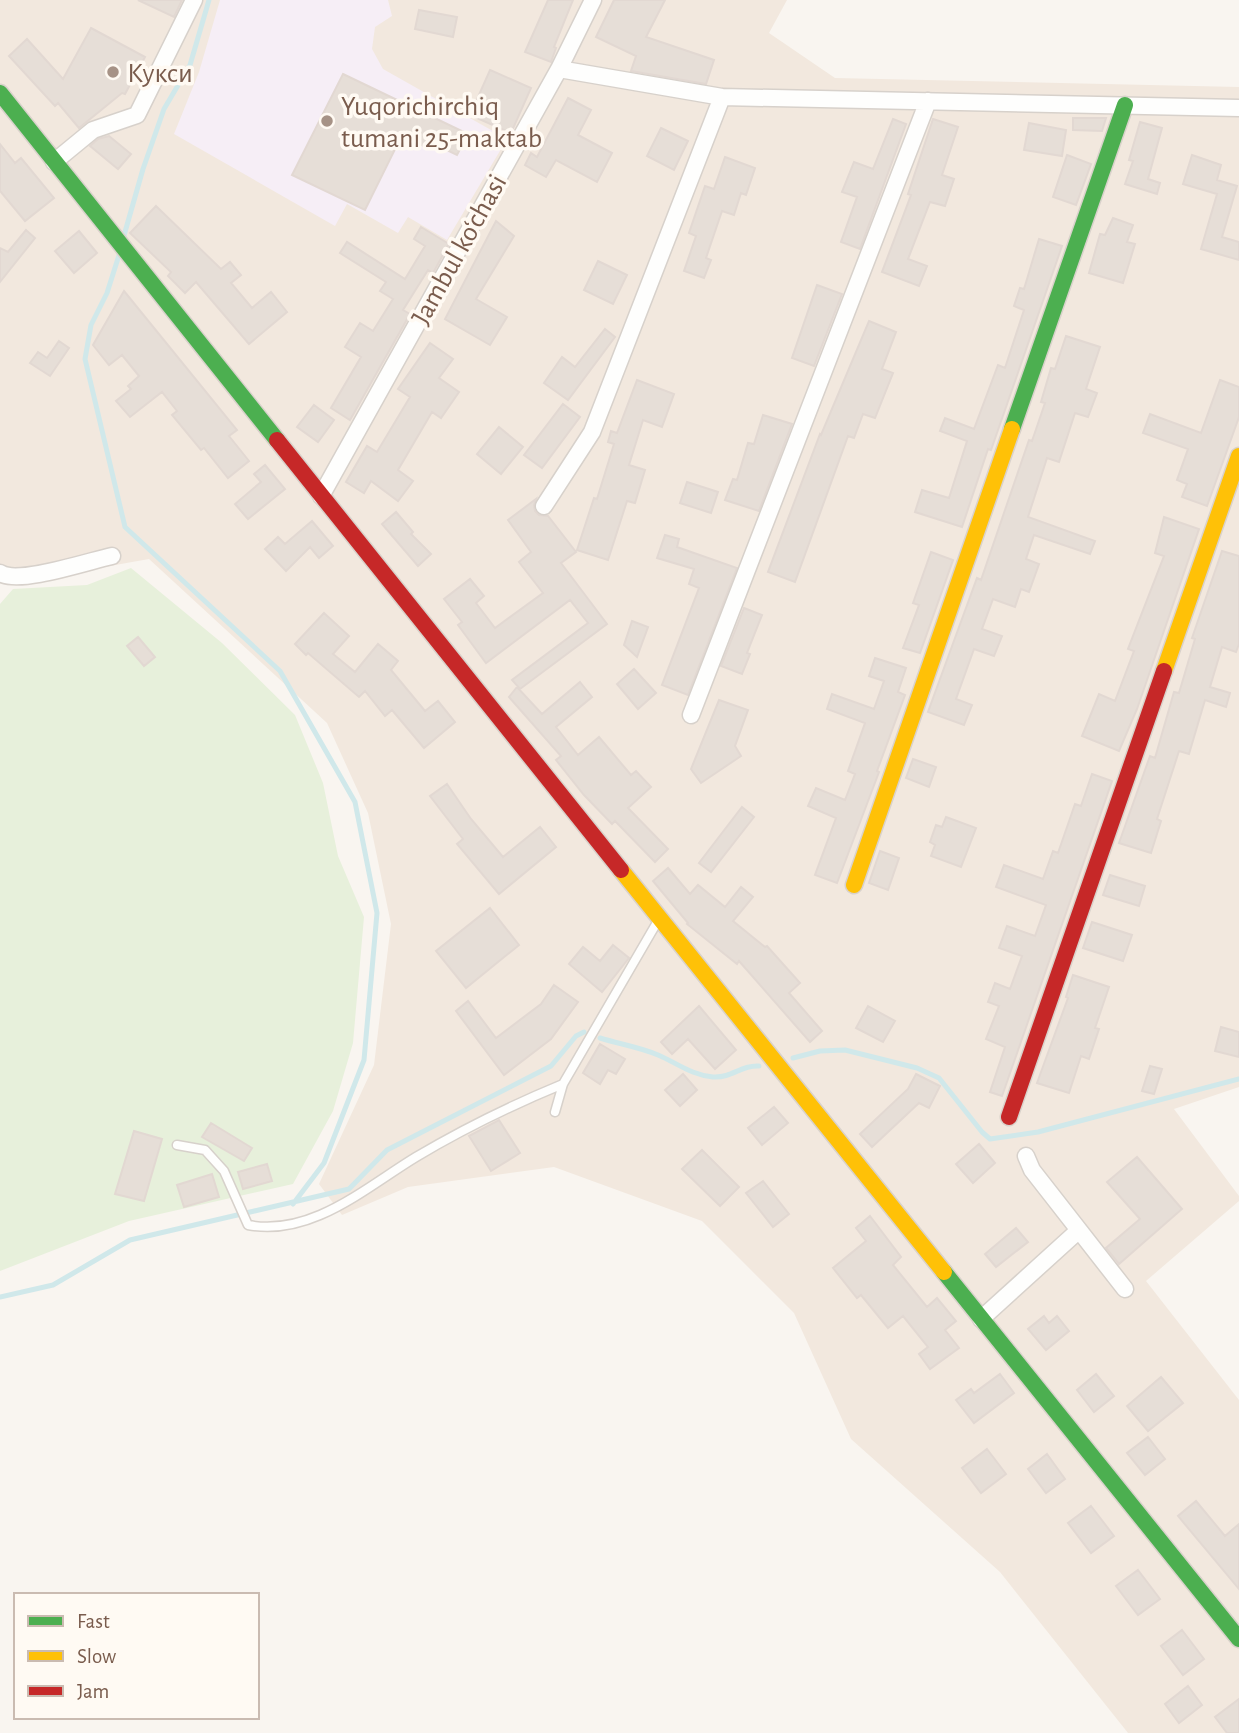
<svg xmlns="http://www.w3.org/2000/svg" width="1239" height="1733" font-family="'Alegreya Sans',sans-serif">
<rect width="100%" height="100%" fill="#f9f5f0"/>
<path fill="#f2e8de" d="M 0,0 L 787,0 L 769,33 L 835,78 L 1239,87 L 1239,1087 L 1174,1109 L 1239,1196 L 1239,1201 L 1146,1281 L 1239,1400 L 1239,1733 L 1128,1733 L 1000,1572 L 851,1439 L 794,1313 L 702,1221 L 554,1167 L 408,1187 L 342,1215 L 319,1184 L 374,1065 L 391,924 L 368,813 L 327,723 L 149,559 L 14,583 L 0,571 Z"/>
<path fill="#f6eef6" d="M 220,0 L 388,0 L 392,16 L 375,27 L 372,49 L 383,69 L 507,139 L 447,240 L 408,217 L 398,233 L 347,204 L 335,226 L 174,134 L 199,72 Z"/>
<path fill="#e7f0db" d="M 131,568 L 222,643 L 295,715 L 323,783 L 338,856 L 364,917 L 353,1043 L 333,1111 L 293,1184 L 129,1221 L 0,1271 L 0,604 L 13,589 L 87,585 Z"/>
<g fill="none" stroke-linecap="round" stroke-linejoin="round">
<path stroke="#d0e8ea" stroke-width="5" d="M 123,239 L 143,169 L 164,109 L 190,65 L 209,0
M 120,252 L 107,293 L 91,325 L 85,359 L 125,527 L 280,671 L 355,802 L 377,913 L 364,1060 L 324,1163 L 293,1204
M 600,1038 C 619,1044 640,1047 658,1055 C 677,1063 691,1075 713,1077 C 733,1078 740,1065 759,1066
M 793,1058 L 820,1051 L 845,1050 L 917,1068 L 939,1078 L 982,1132 L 990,1139 L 1038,1132 L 1239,1079
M 0,1297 L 53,1285 L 130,1240 L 349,1189 L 387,1150 L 551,1066 L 576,1036 L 584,1032"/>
</g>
<path fill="#e6ded7" stroke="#e2d8d2" stroke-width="2" d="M 138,0 L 182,0 L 174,17 Z
M 548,0 L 573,0 L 554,47 L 556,48 L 551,62 L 525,52 Z
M 614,0 L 665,0 L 646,37 L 714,60 L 706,84 L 631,71 L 636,56 L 596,37 Z
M 419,10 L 457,17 L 453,37 L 415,29 Z
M 91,28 L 145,57 L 125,94 L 122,93 L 79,128 L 58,103 L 55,106 L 9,56 L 27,39 L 63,79 Z
M 490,70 L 531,88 L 511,133 L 470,115 Z
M 343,74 L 468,134 L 457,155 L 428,141 L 425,147 L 402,135 L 365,210 L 292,175 Z
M 568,98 L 591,110 L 578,135 L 612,153 L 597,182 L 556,160 L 546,177 L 525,165 L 531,153 L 537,157 Z
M 1073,118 L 1106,118 L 1102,131 L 1073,130 Z
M 893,119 L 906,124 L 860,249 L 841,242 L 857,197 L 842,192 L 854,162 L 873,169 Z
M 933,119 L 958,127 L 942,175 L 954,179 L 945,206 L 930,202 L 908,259 L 927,266 L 919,286 L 882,272 L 911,195 L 908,194 Z
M 1140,122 L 1162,128 L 1148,179 L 1160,183 L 1157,194 L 1125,184 L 1133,161 L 1129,160 Z
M 1029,123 L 1066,130 L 1062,156 L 1024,150 Z
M 661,128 L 688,141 L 674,170 L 647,156 Z
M 109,136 L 131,154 L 118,169 L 90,146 L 98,139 Z
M 0,144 L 15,163 L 21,158 L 54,198 L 25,221 L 0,191 Z
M 1067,155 L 1091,164 L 1076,205 L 1053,197 Z
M 1192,155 L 1221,165 L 1217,180 L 1237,186 L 1222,237 L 1239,242 L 1239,260 L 1201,249 L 1217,194 L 1183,184 Z
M 725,157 L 755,168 L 746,195 L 741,193 L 734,215 L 722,211 L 706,258 L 711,260 L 704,278 L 684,271 L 696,236 L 689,233 L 705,186 L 714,189 Z
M 156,206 L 221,269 L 230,262 L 241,275 L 231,283 L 252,308 L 271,292 L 287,312 L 249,344 L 196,282 L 185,293 L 168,276 L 171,272 L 130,233 Z
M 1113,218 L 1133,225 L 1127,242 L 1135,244 L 1123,283 L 1089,273 L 1100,234 L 1105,235 Z
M 496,221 L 514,236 L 476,299 L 507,317 L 490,345 L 445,319 Z
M 421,227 L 449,244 L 433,273 L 428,270 L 403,310 L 410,314 L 350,420 L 331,408 L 361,357 L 345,347 L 360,323 L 373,331 L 393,299 L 380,291 L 386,282 L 340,253 L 347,242 L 405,279 L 425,246 L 414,239 Z
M 26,230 L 35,238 L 0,282 L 0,248 L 8,252 Z
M 79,231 L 97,253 L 74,273 L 55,251 Z
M 1039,239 L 1062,246 L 991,450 L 988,449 L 962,527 L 915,512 L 922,490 L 949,498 L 967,441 L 940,431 L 945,418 L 974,429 L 998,365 L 1005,368 L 1024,310 L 1014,306 L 1020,288 L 1024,289 Z
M 598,261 L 627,275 L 613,304 L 584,290 Z
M 817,285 L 842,294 L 814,366 L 792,358 Z
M 124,291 L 237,430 L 229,436 L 249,461 L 228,478 L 204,448 L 201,450 L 172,415 L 177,411 L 162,392 L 130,417 L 116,401 L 131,389 L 128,386 L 139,376 L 122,355 L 109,365 L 93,345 Z
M 869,321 L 896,332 L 882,369 L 893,373 L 875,418 L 863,414 L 854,438 L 848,436 L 795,582 L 768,572 L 820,434 L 821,435 Z
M 605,329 L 615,337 L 568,400 L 544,383 L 562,357 L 575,367 Z
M 1066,336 L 1100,347 L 1086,389 L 1097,393 L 1088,417 L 1075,413 L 1059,462 L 1047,458 L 1028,517 L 1095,541 L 1090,554 L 1034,535 L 1026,559 L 1039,564 L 1029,592 L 1021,589 L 1015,607 L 993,599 L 982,629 L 1002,636 L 994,656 L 974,649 L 956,699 L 972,705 L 964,725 L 928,712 L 977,578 L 981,580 L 1029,440 L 1032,441 L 1045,403 L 1041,402 L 1051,368 L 1055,369 Z
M 59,341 L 69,348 L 50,376 L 30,363 L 38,352 L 47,358 Z
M 430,343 L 453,359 L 439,378 L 459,392 L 441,418 L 432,412 L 398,470 L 413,481 L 398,501 L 371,481 L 364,493 L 346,482 L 367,446 L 377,452 L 410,397 L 398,389 Z
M 637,380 L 674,394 L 662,427 L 643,420 L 629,465 L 645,470 L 635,503 L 627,501 L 608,560 L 577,550 L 594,498 L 597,499 L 614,444 L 608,442 L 611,431 L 617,433 Z
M 1220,380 L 1239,387 L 1239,417 L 1207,506 L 1182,497 L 1187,484 L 1177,480 L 1188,449 L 1143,433 L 1150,414 L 1201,433 Z
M 563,404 L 580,417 L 542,468 L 524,455 Z
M 314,405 L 334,420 L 318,442 L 297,427 Z
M 763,415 L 792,424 L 759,511 L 725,500 L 733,479 L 737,480 L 748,443 L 754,444 Z
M 499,427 L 523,447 L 501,474 L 477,454 Z
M 265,465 L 285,489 L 248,519 L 235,504 L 261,482 L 254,474 Z
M 687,482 L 718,492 L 711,513 L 680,503 Z
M 536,499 L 534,505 L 535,511 L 539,515 L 548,516 L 576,552 L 561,563 L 607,624 L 520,689 L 512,680 L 588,623 L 570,600 L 486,663 L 458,625 L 462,622 L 444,599 L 470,579 L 484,596 L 476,603 L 495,628 L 543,593 L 519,562 L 531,552 L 508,520 Z
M 396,512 L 413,532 L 411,534 L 431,554 L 418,566 L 382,524 Z
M 1164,517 L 1199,529 L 1137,709 L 1119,751 L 1082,736 L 1099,694 L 1115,701 L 1134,651 L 1128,649 L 1164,556 L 1155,553 Z
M 312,521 L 333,546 L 319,558 L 310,547 L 286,571 L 265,549 L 278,537 L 285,544 Z
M 665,535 L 679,539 L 677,547 L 737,568 L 688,695 L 662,685 L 699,588 L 689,584 L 694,569 L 657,558 Z
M 1222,551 L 1239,556 L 1239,644 L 1236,652 L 1222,647 L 1210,687 L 1230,693 L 1226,707 L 1205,700 L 1189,754 L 1179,751 L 1157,819 L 1161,821 L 1151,853 L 1119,843 L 1150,756 L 1155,758 L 1174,692 L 1179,693 L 1195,639 L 1192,638 Z
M 931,552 L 953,560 L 920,653 L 903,648 L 919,605 L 913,603 Z
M 744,608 L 762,615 L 747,653 L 750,654 L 742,674 L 721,666 Z
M 324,613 L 349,636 L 333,654 L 355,672 L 378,644 L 398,661 L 391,670 L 425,711 L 438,701 L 455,722 L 424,748 L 392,710 L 385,716 L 365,691 L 359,697 L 308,653 L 306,655 L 295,644 Z
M 632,621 L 648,627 L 637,657 L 624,645 Z
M 138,637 L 155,657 L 144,666 L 127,646 Z
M 875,658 L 906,668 L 898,692 L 905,695 L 877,771 L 879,772 L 837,883 L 815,875 L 836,818 L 808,806 L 816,788 L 845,800 L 855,774 L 848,771 L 865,723 L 827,709 L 832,694 L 874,709 L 884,681 L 869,676 Z
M 634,669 L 656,693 L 638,709 L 617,684 Z
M 580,682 L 592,697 L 556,727 L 578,755 L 599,737 L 631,775 L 636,771 L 651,787 L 628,808 L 668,849 L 655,862 L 615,821 L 612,824 L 584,795 L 556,760 L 561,756 L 509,697 L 517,687 L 542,714 Z
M 719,700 L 748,710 L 735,746 L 741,756 L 701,783 L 691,769 Z
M 913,759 L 936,767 L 929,787 L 906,778 Z
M 1092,774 L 1112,781 L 1002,1096 L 990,1092 L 1005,1047 L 986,1039 L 999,1006 L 988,1002 L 995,983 L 1010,989 L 1022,956 L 999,948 L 1007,926 L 1035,936 L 1046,905 L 996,887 L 1004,865 L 1043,879 L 1053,851 L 1058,853 L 1075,804 L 1081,806 Z
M 447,784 L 471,819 L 503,857 L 540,827 L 556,847 L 499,894 L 457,844 L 463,839 L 430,796 Z
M 742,807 L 754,817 L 711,872 L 699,863 Z
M 946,817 L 976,828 L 961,867 L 931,856 L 935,845 L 930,842 L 936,825 L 942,827 Z
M 880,851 L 899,858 L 888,890 L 869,883 Z
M 668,868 L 690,894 L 698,885 L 725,907 L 741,887 L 753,897 L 733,921 L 765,947 L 767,946 L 800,983 L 789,993 L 822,1031 L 810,1042 L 739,961 L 737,964 L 687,924 L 688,923 L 653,881 Z
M 1110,875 L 1145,886 L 1139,906 L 1103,895 Z
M 490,908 L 519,945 L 466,988 L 436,951 Z
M 1092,922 L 1132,935 L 1123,961 L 1083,948 Z
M 613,945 L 629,958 L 602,992 L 569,964 L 583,947 L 600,961 Z
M 1073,975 L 1109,987 L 1095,1028 L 1099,1029 L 1089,1059 L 1081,1056 L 1069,1093 L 1037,1083 L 1068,998 L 1066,997 Z
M 554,985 L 578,1002 L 551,1039 L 504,1075 L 456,1011 L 468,1001 L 496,1038 L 541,1004 Z
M 699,1006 L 736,1050 L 715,1069 L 688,1039 L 672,1054 L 661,1042 Z
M 868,1006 L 895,1021 L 883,1042 L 856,1028 Z
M 1221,1027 L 1239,1032 L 1239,1057 L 1215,1051 Z
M 600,1044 L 625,1059 L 616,1074 L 608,1070 L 600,1084 L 583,1073 Z
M 1150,1066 L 1162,1069 L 1154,1094 L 1142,1091 Z
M 683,1074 L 697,1090 L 680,1106 L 665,1090 Z
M 916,1074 L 940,1086 L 929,1108 L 919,1103 L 872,1147 L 860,1134 L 908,1089 Z
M 774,1107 L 788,1123 L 762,1145 L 748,1128 Z
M 499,1120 L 520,1153 L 491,1171 L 469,1136 Z
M 211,1123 L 252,1148 L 244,1161 L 202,1137 Z
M 134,1131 L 162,1139 L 144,1201 L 115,1194 Z
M 979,1144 L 995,1163 L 973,1183 L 956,1164 Z
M 702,1150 L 739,1187 L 720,1206 L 682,1169 Z
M 1137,1157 L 1182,1209 L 1119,1264 L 1106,1248 L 1140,1219 L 1107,1182 Z
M 267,1164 L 272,1181 L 243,1189 L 238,1172 Z
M 212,1174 L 219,1197 L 184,1207 L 177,1185 Z
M 763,1181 L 789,1214 L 773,1227 L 746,1193 Z
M 870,1216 L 901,1257 L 893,1265 L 927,1307 L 937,1298 L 956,1321 L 945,1330 L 959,1348 L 930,1369 L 919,1354 L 928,1347 L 903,1316 L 888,1328 L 861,1295 L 857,1298 L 833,1268 L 866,1241 L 856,1228 Z
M 1016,1228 L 1028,1242 L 996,1267 L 985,1254 Z
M 1044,1316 L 1049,1323 L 1057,1316 L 1069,1331 L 1046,1350 L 1028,1329 Z
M 1000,1374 L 1014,1393 L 974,1423 L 956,1400 L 971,1389 L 974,1393 Z
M 1096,1374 L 1114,1396 L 1094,1412 L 1077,1390 Z
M 1161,1377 L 1183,1403 L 1148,1431 L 1127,1406 Z
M 1148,1437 L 1165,1459 L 1145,1475 L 1127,1453 Z
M 987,1449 L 1006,1474 L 981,1493 L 962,1468 Z
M 1047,1454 L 1065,1479 L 1046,1493 L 1028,1469 Z
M 1196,1501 L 1225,1536 L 1239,1524 L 1239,1589 L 1178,1516 Z
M 1091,1506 L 1114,1536 L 1091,1553 L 1068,1523 Z
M 1138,1570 L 1160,1599 L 1138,1615 L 1116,1586 Z
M 1182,1630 L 1204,1659 L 1183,1675 L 1161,1646 Z
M 1188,1686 L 1202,1705 L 1179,1723 L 1165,1704 Z
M 1239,1699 L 1239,1733 L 1227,1733 L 1215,1717 Z"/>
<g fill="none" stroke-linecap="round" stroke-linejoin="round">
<defs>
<path id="lane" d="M 555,1112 L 563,1084 L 659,919
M 177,1145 L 205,1150 L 224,1171 L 248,1225 C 311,1237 365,1188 416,1157 C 463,1129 512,1105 563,1084"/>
<path id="street" d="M 559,69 L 722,97 L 1239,108
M 54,162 L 93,130 L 137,115 L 194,0
M 321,496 L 559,69 L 593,0
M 544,506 L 592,432 L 722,97
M 0,573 C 18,585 89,561 112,556
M 691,715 L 928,101
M 1026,1156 L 1032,1170 L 1125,1289
M 981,1319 L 1078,1231"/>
<path id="fast" d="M 0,93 L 277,440
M 1012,429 L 1125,105
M 944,1272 L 1239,1639"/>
<path id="slow" d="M 1164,671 L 1239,456
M 621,870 L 944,1272
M 854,885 L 1012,429"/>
<path id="jam" d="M 277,440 L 621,870
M 1009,1117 L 1164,671"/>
</defs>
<use href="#lane" stroke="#d7d1cb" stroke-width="11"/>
<use href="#street" stroke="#d7d1cb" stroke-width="19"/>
<use href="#fast" stroke="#d9d2cb" stroke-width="19"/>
<use href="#slow" stroke="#d9d2cb" stroke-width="19"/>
<use href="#jam" stroke="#d9d2cb" stroke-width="19"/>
<use href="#lane" stroke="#fefefd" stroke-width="8"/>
<use href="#street" stroke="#fefefd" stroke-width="16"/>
<use href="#fast" stroke="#4caf50" stroke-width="16"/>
<use href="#slow" stroke="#ffc107" stroke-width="16"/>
<use href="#jam" stroke="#c62828" stroke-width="16"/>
</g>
<g fill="#a69286" stroke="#fffaf3" stroke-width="2.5">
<circle cx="113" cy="72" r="7"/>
<circle cx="327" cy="121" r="7"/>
</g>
<g text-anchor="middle" stroke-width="7" stroke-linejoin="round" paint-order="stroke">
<g font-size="28" fill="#7a5c4d" stroke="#fffaf3" text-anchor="start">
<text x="127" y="82">Кукси</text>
<text x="341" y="115">Yuqorichirchiq<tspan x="341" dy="32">tumani 25-maktab</tspan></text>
</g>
<g font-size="28" fill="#7a5c4d" stroke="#fffaf3">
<text transform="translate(458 249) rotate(-61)" y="10">Jambul ko‘chasi</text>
</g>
</g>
<rect x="14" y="1593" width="245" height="126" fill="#fffaf3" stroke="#cabbb1" stroke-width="2"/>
<rect x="28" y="1616" width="35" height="10" fill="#4caf50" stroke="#cabbb1" stroke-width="2"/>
<text x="77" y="1628" font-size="21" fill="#7a5c4d">Fast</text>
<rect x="28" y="1651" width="35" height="10" fill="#ffc107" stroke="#cabbb1" stroke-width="2"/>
<text x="77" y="1663" font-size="21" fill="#7a5c4d">Slow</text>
<rect x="28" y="1686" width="35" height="10" fill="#c62828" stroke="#cabbb1" stroke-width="2"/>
<text x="77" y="1698" font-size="21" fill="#7a5c4d">Jam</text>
</svg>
